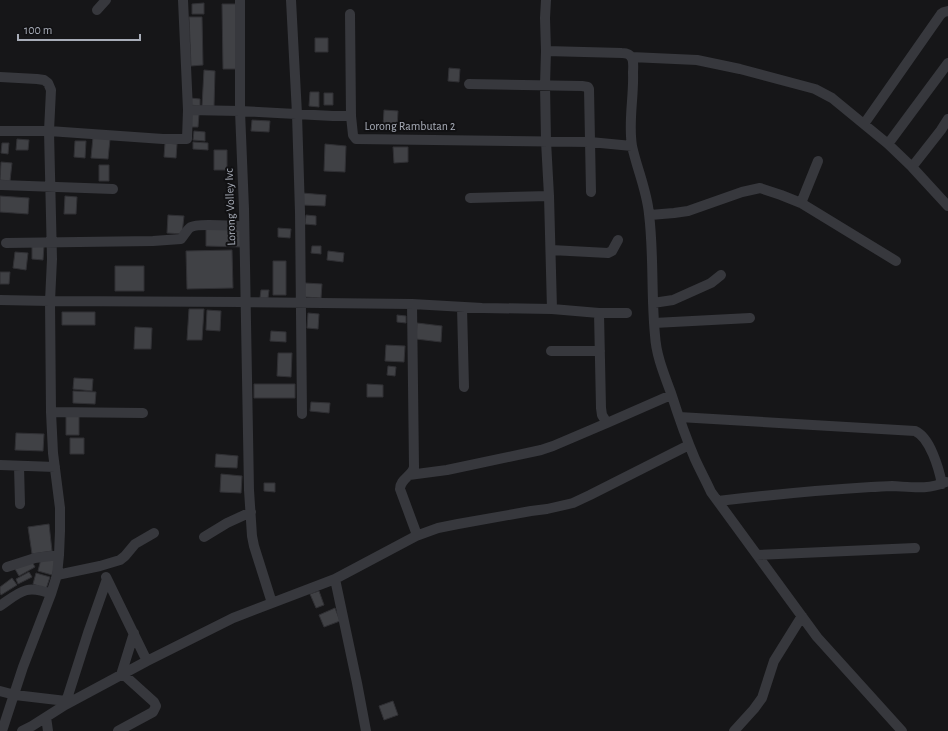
<svg xmlns="http://www.w3.org/2000/svg" width="948" height="731" font-family="'Alegreya Sans',sans-serif">
<rect width="100%" height="100%" fill="#161618"/>
<path fill="#404145" stroke="#303034" d="M 204,3 L 204,14 L 192,14 L 192,4 Z
M 222,4 L 236,4 L 237,69 L 223,69 Z
M 189,17 L 202,17 L 203,65 L 191,66 Z
M 315,38 L 328,38 L 328,52 L 315,52 Z
M 449,68 L 460,69 L 459,82 L 448,81 Z
M 204,70 L 215,71 L 214,106 L 202,106 Z
M 310,92 L 319,92 L 319,107 L 309,106 Z
M 324,93 L 333,93 L 333,105 L 324,105 Z
M 190,98 L 200,99 L 200,106 L 190,105 Z
M 384,110 L 398,111 L 397,128 L 383,127 Z
M 189,113 L 199,114 L 198,127 L 189,127 Z
M 252,120 L 270,121 L 269,132 L 251,131 Z
M 194,131 L 205,132 L 205,141 L 193,140 Z
M 93,137 L 110,139 L 108,159 L 91,158 Z
M 17,139 L 29,140 L 28,150 L 16,150 Z
M 75,141 L 86,141 L 85,158 L 74,157 Z
M 193,142 L 208,143 L 208,150 L 193,149 Z
M 2,143 L 9,143 L 8,154 L 1,153 Z
M 165,143 L 177,144 L 176,158 L 164,157 Z
M 325,144 L 346,146 L 345,172 L 324,171 Z
M 393,147 L 408,147 L 408,162 L 394,163 Z
M 214,150 L 227,150 L 227,170 L 214,170 Z
M 1,162 L 12,163 L 10,181 L 0,180 Z
M 99,165 L 109,165 L 109,181 L 99,181 Z
M 302,193 L 326,195 L 325,206 L 302,205 Z
M 0,196 L 29,198 L 28,214 L 0,212 Z
M 65,196 L 77,197 L 76,214 L 64,214 Z
M 168,215 L 184,216 L 182,234 L 167,233 Z
M 306,215 L 316,216 L 316,225 L 305,224 Z
M 206,228 L 241,229 L 241,247 L 206,246 Z
M 278,228 L 291,229 L 290,238 L 278,237 Z
M 32,245 L 44,246 L 43,260 L 32,259 Z
M 312,246 L 321,246 L 321,254 L 311,253 Z
M 232,250 L 233,288 L 187,289 L 186,251 Z
M 328,251 L 344,253 L 343,262 L 327,260 Z
M 15,252 L 28,253 L 26,270 L 13,268 Z
M 273,261 L 286,261 L 286,295 L 273,295 Z
M 115,266 L 144,266 L 144,291 L 115,291 Z
M 0,272 L 10,272 L 9,284 L 0,284 Z
M 305,283 L 322,284 L 321,298 L 304,297 Z
M 261,290 L 269,290 L 268,298 L 260,298 Z
M 189,309 L 204,309 L 202,340 L 187,340 Z
M 207,310 L 221,311 L 220,331 L 206,330 Z
M 62,312 L 95,312 L 95,325 L 62,325 Z
M 308,313 L 319,314 L 318,329 L 307,328 Z
M 397,315 L 406,316 L 406,323 L 397,322 Z
M 417,323 L 442,326 L 441,342 L 416,339 Z
M 135,327 L 152,328 L 151,349 L 134,349 Z
M 271,331 L 286,332 L 286,342 L 270,341 Z
M 386,345 L 405,346 L 404,362 L 385,361 Z
M 278,353 L 292,353 L 291,377 L 277,376 Z
M 388,366 L 396,367 L 395,376 L 387,375 Z
M 74,378 L 93,379 L 92,391 L 73,389 Z
M 254,384 L 295,384 L 295,398 L 254,398 Z
M 367,384 L 383,385 L 383,397 L 367,397 Z
M 73,391 L 96,392 L 95,404 L 73,403 Z
M 311,402 L 330,403 L 329,413 L 310,411 Z
M 66,416 L 79,416 L 79,435 L 66,435 Z
M 16,433 L 44,434 L 43,451 L 15,450 Z
M 70,438 L 84,438 L 84,454 L 70,454 Z
M 216,454 L 238,456 L 237,468 L 215,467 Z
M 221,474 L 242,476 L 241,493 L 220,492 Z
M 264,483 L 275,483 L 275,492 L 264,491 Z
M 49,524 L 52,551 L 32,554 L 28,527 Z
M 57,558 L 52,575 L 38,571 L 41,559 Z
M 31,560 L 35,567 L 19,576 L 15,569 Z
M 29,572 L 32,577 L 18,584 L 16,579 Z
M 36,573 L 50,577 L 46,589 L 33,584 Z
M 12,578 L 17,585 L 1,595 L 0,593 L 0,587 Z
M 319,591 L 324,605 L 316,608 L 310,594 Z
M 335,608 L 340,621 L 324,627 L 319,615 Z
M 393,701 L 398,715 L 384,720 L 379,706 Z"/>
<g fill="none" stroke-linecap="round" stroke-linejoin="round">
<path stroke="#37383d" stroke-width="10" d="M 183,0 L 188,110 L 240,111 L 333,116 L 351,116
M 240,0 L 240,111 L 244,209 L 249,490 L 252,536 L 254,546 L 272,603
M 291,0 L 297,114 L 300,212 L 302,414
M 546,0 L 545,18 L 546,51 L 622,53 C 626,53 630,54 632,58 C 634,62 633,69 633,73 C 634,97 628,122 632,146 C 637,169 647,191 649,214 C 654,254 651,295 655,335 C 656,355 664,374 671,393 C 678,415 686,438 695,459 C 700,470 706,481 711,492 L 817,637 L 902,731
M 97,10 L 106,0
M 350,14 L 351,116 L 353,135 L 356,139 L 590,142 L 632,146
M 631,57 L 697,60 L 740,69 L 815,89 L 832,98 L 888,144 L 912,167 L 948,206
M 0,77 L 37,79 L 44,80 L 48,83 L 51,90 L 49,131 L 52,259 L 50,301 L 51,412 L 53,453 L 60,508 L 60,531 L 59,555 L 57,575 L 51,594 L 23,667 L 2,731
M 469,84 L 582,86 L 588,87 L 589,89 L 591,192
M 864,124 L 941,14 L 944,12 L 948,11
M 0,131 L 49,131 L 163,139 L 187,139 L 188,110
M 888,144 L 948,63
M 912,167 L 941,130 L 948,119
M 1,185 L 113,189
M 470,198 L 549,196
M 801,203 L 818,161
M 650,215 L 674,213 L 688,211 L 742,192 L 760,188 L 781,195 L 801,203 L 896,261
M 6,243 L 153,241 L 181,239 C 184,236 187,229 191,227 C 197,223 235,226 244,226
M 551,250 L 608,253 L 612,251 L 618,240
M 0,300 L 50,301 L 243,302 L 412,304 L 482,308 L 552,309 L 549,196 L 546,141 L 545,85 L 546,51
M 653,303 L 673,300 L 711,283 L 721,275
M 412,304 L 414,467 C 412,476 400,479 400,489 L 417,535
M 462,307 L 464,387
M 552,309 L 599,313 L 601,408 L 602,415 L 607,423 L 671,395
M 599,313 L 627,313
M 654,323 L 750,318
M 551,351 L 600,351
M 51,412 L 143,413
M 679,417 L 915,431 C 930,437 939,469 942,484
M 0,465 L 55,467
M 19,466 L 20,504
M 409,475 L 447,470 L 541,450 L 553,446 L 607,423
M 718,501 C 769,495 820,490 871,487 C 878,487 885,486 892,486 C 912,487 928,490 946,482
M 204,537 L 227,523 L 251,512
M 757,555 L 915,548
M 7,567 L 35,558 L 59,555
M 57,575 L 100,566 L 120,560 L 125,556 L 135,544 L 154,533
M 106,577 L 147,661
M 335,579 L 357,683 L 366,731
M 0,606 C 20,592 26,584 51,594
M 121,675 L 134,633
M 0,691 L 15,695 L 66,701
M 65,705 L 88,633 L 107,579
M 46,717 L 48,731
M 22,731 L 32,726 L 65,705 L 147,661 L 233,618 L 335,579 L 416,536 L 438,528 L 458,524 L 531,511 L 547,509 L 573,503 L 590,495 L 689,445
M 118,731 L 153,712 L 156,706 L 154,702 L 123,674
M 734,731 L 754,709 L 762,698 L 774,661 L 802,616"/>
</g>
<g text-anchor="middle" stroke-width="4" stroke-linejoin="round" paint-order="stroke">
<g font-size="12" fill="#a8adb8" stroke="#111113">
<text x="410" y="130">Lorong Rambutan 2</text>
<text transform="translate(230 207) rotate(-92)" y="4">Lorong Volley Ivc</text>
</g>
</g>
<path d="M18 34v6h122v-6" fill="none" stroke="#a8adb8" stroke-width="2"/>
<text x="24" y="34" font-size="12" fill="#a8adb8" stroke="#111113" stroke-width="3" paint-order="stroke">100 m</text>
</svg>
